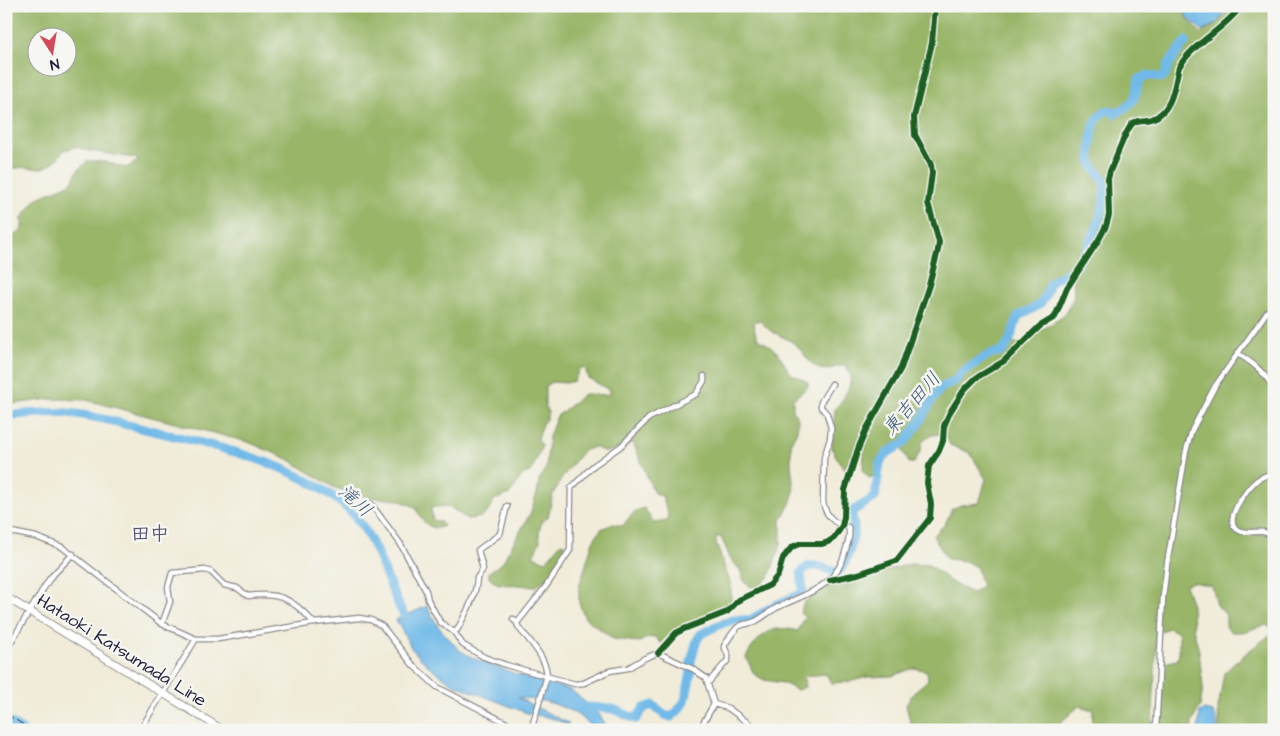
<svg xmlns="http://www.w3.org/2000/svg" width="1280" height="736" font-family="'Architects Daughter','Klee One',sans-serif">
<rect width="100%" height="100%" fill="#f6f6f2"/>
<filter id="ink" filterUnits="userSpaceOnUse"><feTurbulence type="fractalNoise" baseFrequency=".02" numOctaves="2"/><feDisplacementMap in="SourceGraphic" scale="10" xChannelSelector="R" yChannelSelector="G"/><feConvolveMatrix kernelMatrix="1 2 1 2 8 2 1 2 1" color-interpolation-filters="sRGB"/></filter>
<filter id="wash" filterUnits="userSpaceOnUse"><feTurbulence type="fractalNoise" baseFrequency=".0096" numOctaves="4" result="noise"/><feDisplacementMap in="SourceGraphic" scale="20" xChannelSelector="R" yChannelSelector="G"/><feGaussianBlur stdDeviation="1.12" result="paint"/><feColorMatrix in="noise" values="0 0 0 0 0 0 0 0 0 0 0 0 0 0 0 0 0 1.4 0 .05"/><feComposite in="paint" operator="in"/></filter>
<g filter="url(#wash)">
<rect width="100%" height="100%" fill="#f1ecd9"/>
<path fill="#98b567" stroke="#5d6c51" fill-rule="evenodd" d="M 6,6 L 1186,6 L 1183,11 L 1186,17 L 1201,33 C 1217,24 1221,22 1231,6 L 1274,6 L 1274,730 L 1219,730 L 1218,708 L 1224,673 C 1239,658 1256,645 1273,633 L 1272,627 L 1265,625 L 1243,632 L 1231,632 L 1226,627 L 1226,615 L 1217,605 L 1212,586 L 1193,582 L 1185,585 L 1192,605 L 1193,628 L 1199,651 L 1203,687 L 1200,707 L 1192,722 L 1192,730 L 1161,730 L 1161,707 L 1164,663 L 1177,660 L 1179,654 L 1179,633 L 1169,628 L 1157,633 L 1152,730 L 1092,730 L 1093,710 L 1079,706 L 1060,723 L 1059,730 L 906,730 L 910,721 L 906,705 L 915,691 L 928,680 L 927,671 L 914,668 L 892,676 L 867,677 L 849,682 L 831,683 L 826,674 L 804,676 L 805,687 L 797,690 L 783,683 L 764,680 L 754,674 L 746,657 C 759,635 771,623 798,631 L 805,617 L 800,613 L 804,602 L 830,586 L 910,564 L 929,565 L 954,584 L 972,593 L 982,587 L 977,568 L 966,561 L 947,559 L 933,536 L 945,524 L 952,509 L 961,505 L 979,503 L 986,479 L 970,453 L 950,445 L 945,434 L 931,435 L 922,442 L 921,450 L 914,463 L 909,463 L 899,444 C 883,448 877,461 874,476 L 869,478 L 863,471 L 864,454 L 860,451 L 853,453 L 848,465 L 843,469 L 832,449 L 832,444 L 835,409 L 843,399 L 849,387 L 851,376 L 846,366 C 837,364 829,372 820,369 C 809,365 803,351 795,344 C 783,335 769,334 760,320 L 754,322 L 755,332 L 759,340 L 769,345 L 778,353 L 790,373 L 808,382 L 808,387 L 793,399 L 793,410 L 798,419 L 797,431 L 791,443 L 791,464 L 794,491 L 790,504 L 781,520 L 781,544 L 769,577 L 761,585 L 751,587 L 745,583 L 740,570 L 730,558 L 721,537 L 716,537 L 716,543 L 731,585 L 731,601 L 726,609 L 679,628 L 663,643 L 660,643 L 656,637 L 647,638 L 639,642 L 613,639 L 585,618 L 579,603 L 579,587 L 593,541 L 601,529 L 613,524 L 623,526 C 629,517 633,511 644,508 L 654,523 L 667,521 L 668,514 L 662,496 L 654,493 L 633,442 L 621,448 L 606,452 L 594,447 L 583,451 L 564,475 L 553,494 L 548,517 L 542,521 L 539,532 L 540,541 L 533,556 L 546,561 L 561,543 L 565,544 C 563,559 549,579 535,587 C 530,587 524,585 518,585 C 507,584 498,587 489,578 L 489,572 L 502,563 L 530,514 L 538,490 L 539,480 L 546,469 L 549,436 L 557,416 L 584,394 L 608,395 L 609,390 L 588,378 L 585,368 L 580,368 L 574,381 L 566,383 L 552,382 L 545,386 L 545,406 L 548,412 L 546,419 L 542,424 L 538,440 L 542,445 C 540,455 534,461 532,471 L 522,475 L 510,494 L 494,500 C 486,517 485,517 467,519 C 452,509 450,504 431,508 L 433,520 L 441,522 L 444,526 C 428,533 422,519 415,507 L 398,500 L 367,497 L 335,488 L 288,459 L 248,442 L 86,400 L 51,399 L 6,405 L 6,239 L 9,239 L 22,230 L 22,218 L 36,199 L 71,183 L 78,170 L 88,161 L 105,162 L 126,168 L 139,160 L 134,158 L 90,151 L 76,147 L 64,150 C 42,182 32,160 6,171 ZM 38,38 L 68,38 L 68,68 L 38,68 ZM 1067,269 L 1073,274 L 1074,297 L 1064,316 L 1031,336 L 1020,345 L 1011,341 L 1011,327 L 1017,314 L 1029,308 L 1040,299 L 1047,282 Z"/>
<path fill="#6fb9e8" stroke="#486e92" d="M 1188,6 L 1229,6 L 1218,22 L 1203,31 L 1187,17 L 1185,11 Z
M 427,606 L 438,626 L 459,650 L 475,659 L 527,678 L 571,690 L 600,715 L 609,730 L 595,730 C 577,709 545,698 518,698 L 568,723 L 568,725 L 551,718 L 527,713 L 453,684 L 426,664 L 412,649 L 396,620 Z
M 1203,710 L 1213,712 L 1216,718 L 1217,730 L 1198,730 L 1200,712 Z"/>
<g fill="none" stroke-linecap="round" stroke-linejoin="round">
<path stroke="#6fb9e8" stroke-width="9" d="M 6,416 C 26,414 47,411 67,413 C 94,415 122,424 149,430 C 212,445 304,464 351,512 C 380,542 387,590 410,626
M 589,707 L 613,709 L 636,719 L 644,708 L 653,705 L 664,715 L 671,717 L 677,712 L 685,701 L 691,673 L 691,661 L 697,640 L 701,634 L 721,624 L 733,620 L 750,620 L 775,605 L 800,594 L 803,590 L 801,573 C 810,559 825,570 837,572 C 846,568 854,538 854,528 C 854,523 852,518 852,512 C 857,507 868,503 875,497 L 880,462 L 887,453 L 904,443 L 918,425 L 932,400 L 941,388 L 956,380 L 962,372 L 990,354 L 1002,352 L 1009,342 L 1018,316 C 1038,306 1043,307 1050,283 C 1057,276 1069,274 1075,266 C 1090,248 1108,206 1104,183 C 1103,174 1095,172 1092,164 C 1089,157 1092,130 1095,123 C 1097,118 1102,114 1105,111 L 1111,111 L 1115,114 C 1134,104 1136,99 1139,79 L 1149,75 L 1161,78 L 1166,74 L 1168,65 L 1186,41
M 6,720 L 22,730"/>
</g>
</g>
<g filter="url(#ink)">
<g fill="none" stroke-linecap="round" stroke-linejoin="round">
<defs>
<path id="minor" d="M 6,209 L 7,209
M 1237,353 C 1253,363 1268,374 1274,392
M 1274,472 C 1268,475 1261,477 1256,481 C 1248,488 1219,523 1240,531 C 1252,535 1261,527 1274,537
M 371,504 L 400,543 L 426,591 L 428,600 L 440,622 L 454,632 L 463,645 L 484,657 L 506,665 L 575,684 L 584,683 L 609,671 L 628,668 L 645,658 L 658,653 L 693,669 L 706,678 L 714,704 L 699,730
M 6,531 L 36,537 L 62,547 L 162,624 L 196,639 L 218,639 L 314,623 L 359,618 L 371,620 L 382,626 L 413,665 L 437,687 L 520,730
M 830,580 L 858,574 L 896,561 L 930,518 L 931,504 L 927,483 L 929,466 L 939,451 L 943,441 L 944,426 L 950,412 L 964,390 L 976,378 L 1004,361 L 1040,326 L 1055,317 L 1067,288 L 1098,241 L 1106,226 L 1109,215 L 1108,179 L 1110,171 C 1115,161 1126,128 1133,123 C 1139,119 1146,121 1152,119 C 1173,111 1174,86 1179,67 C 1194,42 1224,30 1241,6
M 513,619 L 517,623 C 518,629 522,632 526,636 C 535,647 547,662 547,676 L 531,730
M 517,623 L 547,585 L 570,550 L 571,488 L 593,466 L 621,446 L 649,418 L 696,394 L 704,381 L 704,376
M 162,624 L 170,602 L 168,587 L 172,573 L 205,570 L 211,572 L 224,585 L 237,588 L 248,596 C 280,592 293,599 314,623
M 454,632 L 457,630 C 466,613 476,597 477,578 L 483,569 L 478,550 L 500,534 L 507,506
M 6,650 L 50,578 L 73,554
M 658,653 L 676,633 L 684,629 L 727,612 L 739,600 L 770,585 L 778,575 L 783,558 L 792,547 L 799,544 L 822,544 L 828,542 L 834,538 L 842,526 L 844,517 L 845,490 L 858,449 L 866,430 L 901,368 L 929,285 L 938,250 L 939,242 L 928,203 L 932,173 L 931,165 L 915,135 L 914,117 L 932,43 L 935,6
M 708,683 L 728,660 L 728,655 L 724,646 C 729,639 732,632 738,627 C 743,623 751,624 756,621 C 763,617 769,612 776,608 C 807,593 837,588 846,549 C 848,542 851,534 848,527 C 835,525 825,515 823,502 L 824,458 L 830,439 L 831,428 L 827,414 L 821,407 L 821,402 L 832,384
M 714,704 L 728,708 L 758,730
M 6,725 L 14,730
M 140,730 L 196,639
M 776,730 L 784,730
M 1156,730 L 1163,597 L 1167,564 L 1186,451 L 1192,430 L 1215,386 L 1274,302"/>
<path id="secondary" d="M 6,597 L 223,730"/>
</defs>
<use href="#minor" stroke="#8a878a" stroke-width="7"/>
<use href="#secondary" stroke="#8a878a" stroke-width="9"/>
<use href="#minor" stroke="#fff" stroke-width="4.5"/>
<use href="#secondary" stroke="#fff" stroke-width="7"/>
<path stroke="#22223b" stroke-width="1" stroke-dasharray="8 4" stroke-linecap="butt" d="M 6,714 L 32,730"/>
<defs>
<path id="cycleway" d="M 830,580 L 858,574 L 896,561 L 930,518 L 931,504 L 927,483 L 929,466 L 939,451 L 943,441 L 944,426 L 950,412 L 964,390 L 976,378 L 1004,361 L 1040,326 L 1055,317 L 1067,288 L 1098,241 L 1106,226 L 1109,215 L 1108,179 L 1110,171 C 1115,161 1126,128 1133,123 C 1139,119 1146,121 1152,119 C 1173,111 1174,86 1179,67 C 1194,42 1224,30 1241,6
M 658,653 L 676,633 L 684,629 L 727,612 L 739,600 L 770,585 L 778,575 L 783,558 L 792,547 L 799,544 L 822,544 L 828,542 L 834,538 L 842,526 L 844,517 L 845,490 L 858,449 L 866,430 L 901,368 L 929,285 L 938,250 L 939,242 L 928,203 L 932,173 L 931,165 L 915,135 L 914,117 L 932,43 L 935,6"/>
</defs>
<use href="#cycleway" stroke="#f6f6f2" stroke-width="9"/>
<use href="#cycleway" stroke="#1b5e20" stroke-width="6"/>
</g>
</g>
<g text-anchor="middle" stroke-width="5" stroke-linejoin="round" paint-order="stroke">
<g font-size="18" fill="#22223b" stroke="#f6f6f2">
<text transform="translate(122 650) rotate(32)" y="6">Hataoki Katsumada Line</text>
</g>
<g font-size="19" font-style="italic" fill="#3d5778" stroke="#f6f6f2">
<text transform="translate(911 403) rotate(-49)" y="7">東吉田川</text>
<text transform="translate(356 500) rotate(42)" y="7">滝川</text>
</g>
<g font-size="19" font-weight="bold" fill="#5a5271" stroke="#f6f6f2">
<text x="150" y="540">田中</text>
</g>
</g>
<rect width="1280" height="736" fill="none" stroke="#f6f6f2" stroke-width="25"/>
<g transform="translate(52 52) rotate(168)"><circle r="24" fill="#f6f6f2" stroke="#a1a1a9"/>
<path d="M0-4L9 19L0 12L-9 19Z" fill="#d1495b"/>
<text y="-8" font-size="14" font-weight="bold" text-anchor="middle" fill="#22223b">N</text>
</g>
</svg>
